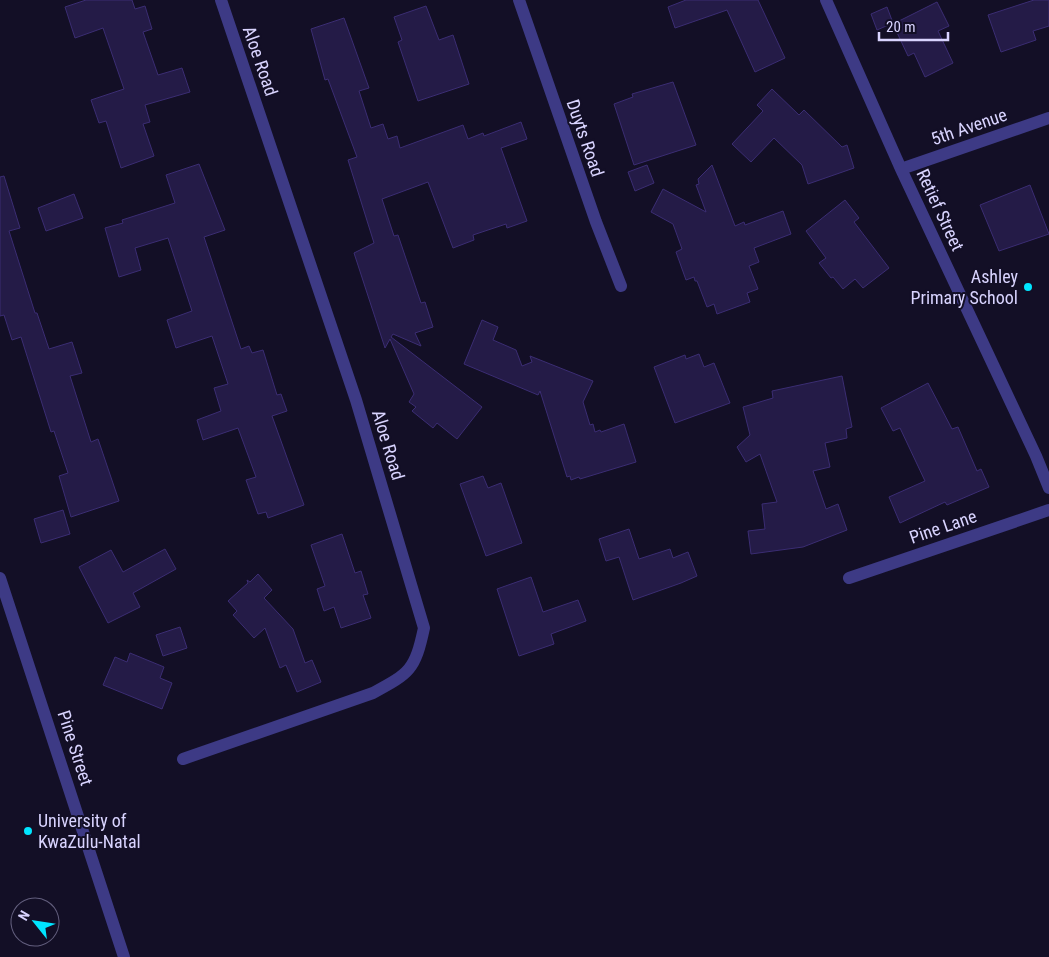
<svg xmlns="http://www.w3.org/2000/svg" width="1049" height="957" font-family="'Roboto Condensed',sans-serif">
<rect width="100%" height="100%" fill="#130f26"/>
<path fill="#241b47" stroke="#3b2d73" d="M 86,0 L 132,0 L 135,9 L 145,6 L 152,29 L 143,32 L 158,75 L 182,68 L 190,92 L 145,105 L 150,122 L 143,124 L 154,156 L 121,168 L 106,121 L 99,123 L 91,100 L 124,89 L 103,28 L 75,38 L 65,7 Z
M 686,0 L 758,0 L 785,58 L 755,72 L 727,10 L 675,28 L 668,7 Z
M 1034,0 L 1049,0 L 1049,26 L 1033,31 L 1036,40 L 1001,52 L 988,15 Z
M 937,2 L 949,26 L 938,31 L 953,63 L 925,77 L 914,53 L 908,56 L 893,24 Z
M 426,6 L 439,40 L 453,35 L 469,84 L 418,101 L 398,42 L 402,40 L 394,17 Z
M 887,7 L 893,23 L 877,30 L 871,14 Z
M 344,18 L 369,88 L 359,91 L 371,128 L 383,124 L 388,139 L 397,136 L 400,148 L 463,125 L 468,139 L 483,133 L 484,136 L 521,122 L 527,139 L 501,148 L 527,221 L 507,228 L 506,224 L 473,235 L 474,240 L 453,248 L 428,182 L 382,199 L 394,236 L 398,235 L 421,303 L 425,302 L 433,327 L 415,333 L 421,346 L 393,334 L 391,337 L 482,407 L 457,439 L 437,423 L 433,428 L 412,411 L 416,407 L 409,402 L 414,394 L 390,339 L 385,348 L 354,253 L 374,243 L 348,160 L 357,157 L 328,79 L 325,80 L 311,29 Z
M 673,82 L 696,145 L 634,165 L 614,104 L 633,97 L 632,94 Z
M 772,89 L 799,115 L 804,110 L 842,147 L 847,145 L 854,168 L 808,184 L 802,165 L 774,138 L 751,162 L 732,144 L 763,111 L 757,105 Z
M 199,164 L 225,230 L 204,237 L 241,349 L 249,346 L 252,353 L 263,350 L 277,395 L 281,394 L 287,411 L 272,416 L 304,505 L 268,518 L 266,512 L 258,514 L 246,480 L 256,477 L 238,428 L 203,440 L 197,420 L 221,411 L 214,388 L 228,384 L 212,336 L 176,348 L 167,320 L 192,311 L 168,238 L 135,248 L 141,270 L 119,277 L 105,228 L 123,223 L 122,220 L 175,203 L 166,175 Z
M 647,165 L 654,183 L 635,191 L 628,172 Z
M 712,165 L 735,226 L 744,222 L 745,225 L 783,211 L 791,234 L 754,248 L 759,262 L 749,266 L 758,289 L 747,293 L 750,302 L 717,314 L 714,304 L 707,307 L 697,281 L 695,281 L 694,277 L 686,280 L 676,252 L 682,249 L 673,224 L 651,212 L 663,189 L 706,212 L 696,185 L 699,184 L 698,179 Z
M 4,176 L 20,228 L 9,231 L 35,313 L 37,313 L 49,349 L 72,342 L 82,373 L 70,376 L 91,442 L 98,439 L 119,501 L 71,517 L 59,476 L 68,473 L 54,431 L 51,432 L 21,337 L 12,340 L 4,315 L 0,316 L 0,177 Z
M 1030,185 L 1049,234 L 999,251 L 980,205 Z
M 74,194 L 83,218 L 46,231 L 38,208 Z
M 845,200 L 859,218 L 854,222 L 889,268 L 863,288 L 855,279 L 843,289 L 833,277 L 831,278 L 819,263 L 826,258 L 806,231 Z
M 482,320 L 498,327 L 493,340 L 516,350 L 522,366 L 532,362 L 530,356 L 593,381 L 583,402 L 590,425 L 593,424 L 595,432 L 600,430 L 601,432 L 624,424 L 636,462 L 580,479 L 579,477 L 571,480 L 570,476 L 567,477 L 540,391 L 538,395 L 464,364 Z
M 699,354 L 704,367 L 714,363 L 730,403 L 675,423 L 654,367 L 685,355 L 686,359 Z
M 842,376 L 852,427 L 846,429 L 847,438 L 825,443 L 830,467 L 813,471 L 826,509 L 838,504 L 847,530 L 803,547 L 751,554 L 748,531 L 765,529 L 762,504 L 777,502 L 760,454 L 746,462 L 737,447 L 750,435 L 743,407 L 773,398 L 772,391 Z
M 928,383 L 952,429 L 958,427 L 977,471 L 981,469 L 989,487 L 947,505 L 945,502 L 900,523 L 889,497 L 925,481 L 900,428 L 893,431 L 881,408 Z
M 483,476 L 488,488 L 501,483 L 522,543 L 486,556 L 460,484 Z
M 63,510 L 70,534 L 41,543 L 34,519 Z
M 629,529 L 639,559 L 670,549 L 673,558 L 688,552 L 697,576 L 681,583 L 633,600 L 619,557 L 606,561 L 599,539 Z
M 342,534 L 355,573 L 361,571 L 368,594 L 363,595 L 371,618 L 341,628 L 334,607 L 324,611 L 317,589 L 325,586 L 311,545 Z
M 165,549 L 176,569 L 133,593 L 140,607 L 108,623 L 79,567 L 111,550 L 123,572 Z
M 258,574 L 272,590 L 264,598 L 293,629 L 305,663 L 312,660 L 321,682 L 297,692 L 286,665 L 280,668 L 265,628 L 254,638 L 233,615 L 237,611 L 228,601 L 248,583 L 247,580 L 250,582 Z
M 531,577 L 543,612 L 578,600 L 586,621 L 551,634 L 554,644 L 519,656 L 497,589 Z
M 180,627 L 187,648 L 163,656 L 156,635 Z
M 130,653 L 164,667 L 160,678 L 172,683 L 162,709 L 103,685 L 115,657 L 127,662 Z"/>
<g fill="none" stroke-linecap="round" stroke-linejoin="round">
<path stroke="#3d3a85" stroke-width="12" d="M 519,0 L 596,222 L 621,286
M 826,0 L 901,169 L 1036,456 L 1049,488
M 901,169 L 1049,118
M 0,578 L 124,957
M 849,578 L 1049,510
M 183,759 L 373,693 C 410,673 415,670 424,628 L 356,400 L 221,0"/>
</g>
<g fill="#00e5ff" stroke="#130f26" stroke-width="2">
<circle cx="1028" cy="287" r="5"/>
<circle cx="28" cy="831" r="5"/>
</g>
<g text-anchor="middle" stroke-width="4" stroke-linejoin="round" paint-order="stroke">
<g font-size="18" fill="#d9d4ff" stroke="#130f26">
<text transform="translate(260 61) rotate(71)" y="6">Aloe Road</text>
<text transform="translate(969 127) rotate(-19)" y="6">5th Avenue</text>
<text transform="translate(585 138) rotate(71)" y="6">Duyts Road</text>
<text transform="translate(940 210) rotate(65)" y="6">Retief Street</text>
<text transform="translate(388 445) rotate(73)" y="6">Aloe Road</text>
<text transform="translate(943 527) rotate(-19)" y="6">Pine Lane</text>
<text transform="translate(75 748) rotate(72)" y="6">Pine Street</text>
</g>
<g font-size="18" fill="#d9d4ff" stroke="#130f26" text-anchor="end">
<text x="1018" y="283">Ashley<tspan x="1018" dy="21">Primary School</tspan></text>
<text x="38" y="827" text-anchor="start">University of<tspan x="38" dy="21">KwaZulu-Natal</tspan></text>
</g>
</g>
<g transform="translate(35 922) rotate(300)"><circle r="24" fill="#130f26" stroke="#625e7d"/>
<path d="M0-4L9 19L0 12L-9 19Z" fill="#00e5ff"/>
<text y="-8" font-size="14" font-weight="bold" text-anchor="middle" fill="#d9d4ff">N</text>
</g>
<path d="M879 32v8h69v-8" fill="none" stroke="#d9d4ff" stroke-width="2.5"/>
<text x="886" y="32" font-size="15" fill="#d9d4ff" stroke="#130f26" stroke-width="4" paint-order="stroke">20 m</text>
</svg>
